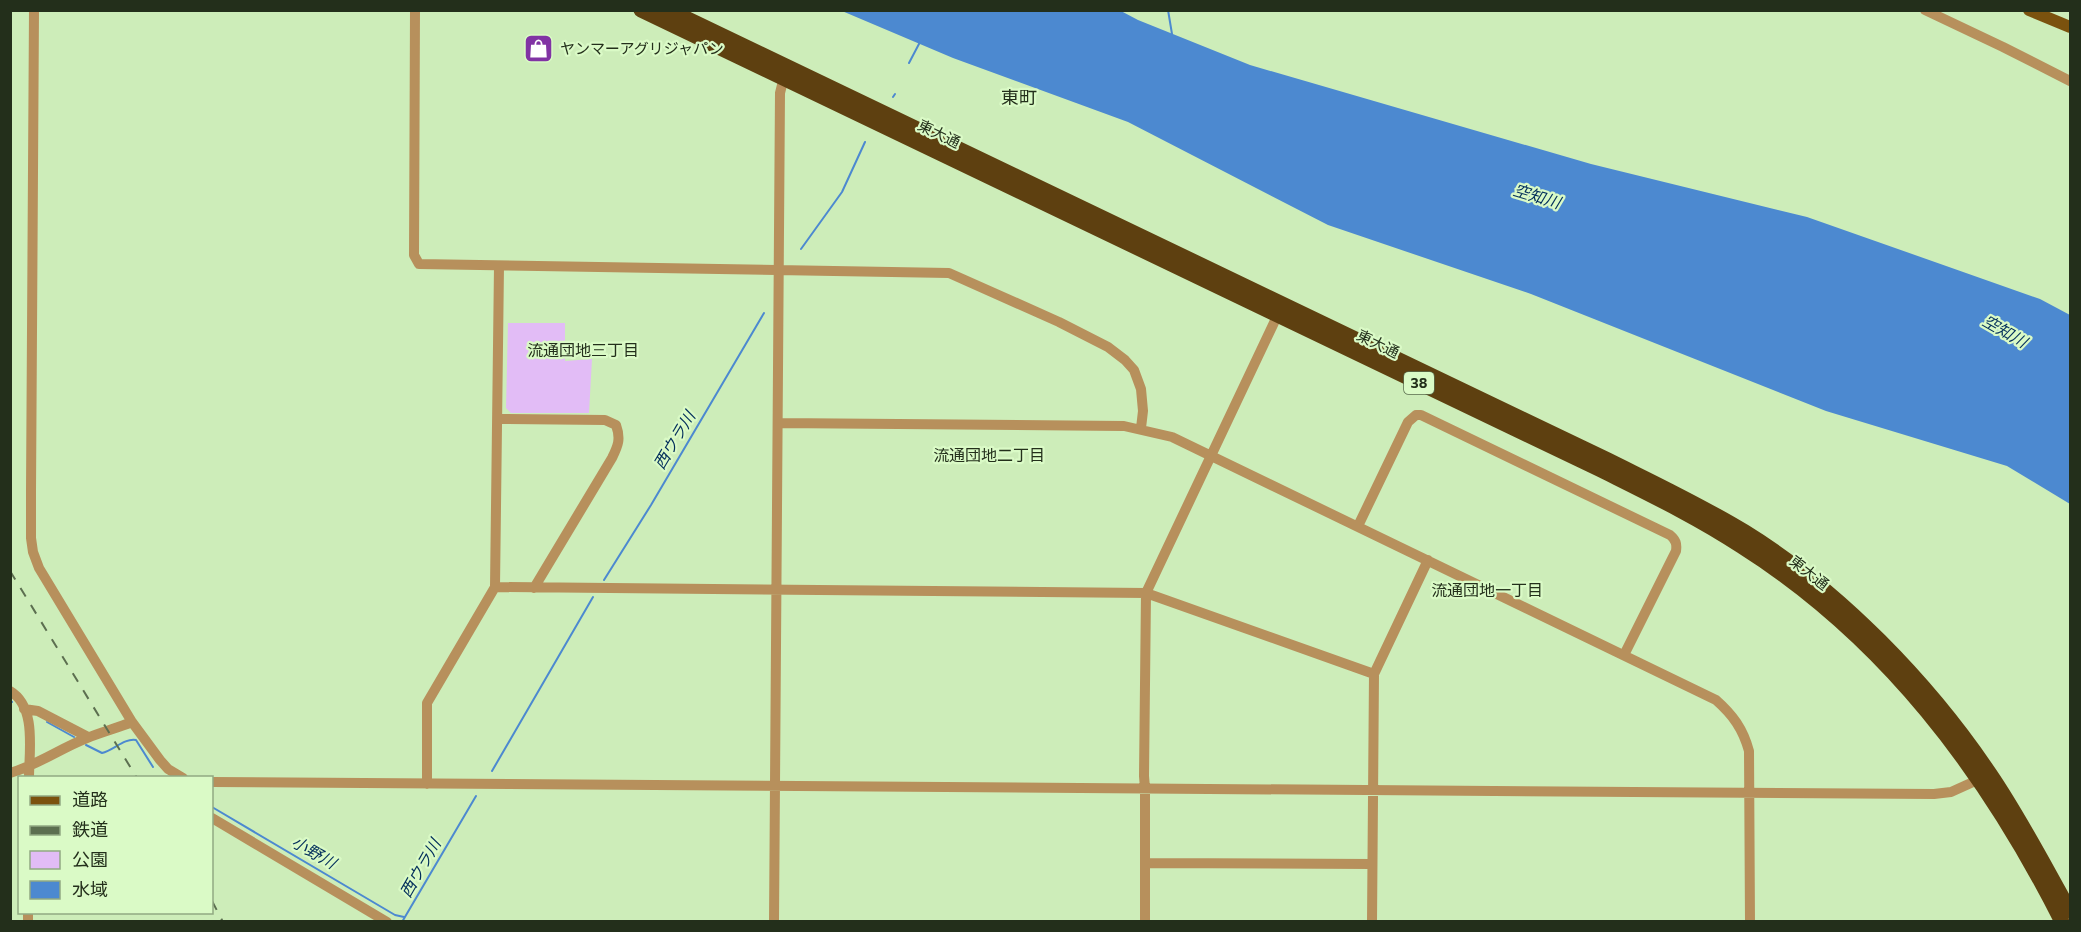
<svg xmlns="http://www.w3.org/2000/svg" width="2081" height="932" font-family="Commissioner,'Noto Sans JP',sans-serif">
<rect width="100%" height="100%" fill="#cdedb9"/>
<path fill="#e2bcf6" d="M 508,323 L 565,323 L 565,361 L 592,359 L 589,413 L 511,413 L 506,408 Z"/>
<path fill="#4c89d0" d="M 842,11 L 1121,11 L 1138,20 L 1250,65 L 1591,164 L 1807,217 L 2040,299 L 2070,315 L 2070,504 L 2007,466 L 1826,411 L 1531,294 L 1328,225 L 1128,122 L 953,58 Z"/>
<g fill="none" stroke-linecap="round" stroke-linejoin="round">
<path stroke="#4c89d0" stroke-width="2" d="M 1168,10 L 1172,34
M 909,63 L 920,42
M 893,97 L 895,94
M 801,249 L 842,192 L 865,142
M 604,580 L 651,505 L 764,313
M 10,701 L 12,702
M 47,722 L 74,737
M 86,745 L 102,753 C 114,750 124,738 136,740 L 153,767
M 492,771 L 593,597
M 212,807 L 395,915 L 404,917
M 402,922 L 476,796"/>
<path stroke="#b7905c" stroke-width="10" d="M 34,10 L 31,491 L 31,538 L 33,552 L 39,568 L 132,722 L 160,760 L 168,769 L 183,778
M 415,10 L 414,255 L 419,264 L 949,273 L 1059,322 L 1108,347 L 1125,360 L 1134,370 L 1141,389 L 1143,411 L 1141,428
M 1925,10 L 2003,47 L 2070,81
M 498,419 L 605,420 L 616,425 C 621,439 618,446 612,458 L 534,588
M 778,423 L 1124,426 L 1172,437 L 1716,700 C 1733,715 1743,729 1749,751 L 1750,922
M 1358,526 L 1408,422 L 1416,415 L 1421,415 L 1670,535 C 1676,540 1677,544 1676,551 L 1624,655
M 495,587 L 1146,593 L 1374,674
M 10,691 C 37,707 29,751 29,778
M 24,709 L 38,711 L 88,737
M 10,773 C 38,765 61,748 87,738 C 102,732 117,728 132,722
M 212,782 L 1934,794 L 1951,792 L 1982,778
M 427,784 L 427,703 L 495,587 L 499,266
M 212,818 L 387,922
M 1145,863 L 1372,864
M 28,922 L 28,912
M 774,922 L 780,93 L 785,73
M 1145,922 L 1145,788 L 1144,776 L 1146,593 L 1280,310
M 1372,922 L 1374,674 L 1428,560"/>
<path stroke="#7b520e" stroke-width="12" d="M 2029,10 L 2070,27"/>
<path stroke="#5e4010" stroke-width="15" d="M 641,10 L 1601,470 C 1649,494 1697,517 1741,546 C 1885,637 1986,771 2062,922
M 669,10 L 1608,460 C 1654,483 1701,505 1745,532 C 1839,590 1929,683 1990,774 C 2020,818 2044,865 2070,911"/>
<path stroke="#5c6f50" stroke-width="2" stroke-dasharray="10 10" stroke-linecap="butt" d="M 10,571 L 137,778
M 212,901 L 223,922"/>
</g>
<defs>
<symbol id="shop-square" viewBox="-11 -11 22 22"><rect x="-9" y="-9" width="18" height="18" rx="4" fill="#8133a4" stroke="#dafac6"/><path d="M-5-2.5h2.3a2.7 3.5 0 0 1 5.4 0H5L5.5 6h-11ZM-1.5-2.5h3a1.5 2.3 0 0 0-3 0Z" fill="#fff"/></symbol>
</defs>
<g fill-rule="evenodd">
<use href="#shop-square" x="522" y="32" width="33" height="33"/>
</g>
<g text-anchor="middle" stroke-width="4.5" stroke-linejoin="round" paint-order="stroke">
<rect fill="#dafac6" stroke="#5a6c4e" stroke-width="1.5" x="1404" y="372" width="30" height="22" rx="4.5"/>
<g font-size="14" font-weight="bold" fill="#232f1b">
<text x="1419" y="388">38</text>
</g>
<g font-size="15" fill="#232f1b" stroke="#dafac6" text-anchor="start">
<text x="560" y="54">ヤンマーアグリジャパン</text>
</g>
<g font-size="15" fill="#232f1b" stroke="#dafac6">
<text transform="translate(939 134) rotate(26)" y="5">東大通</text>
<text transform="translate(1378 344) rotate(26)" y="5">東大通</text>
<text transform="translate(1809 573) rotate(38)" y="5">東大通</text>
</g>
<g font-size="16" font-style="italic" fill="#012d5a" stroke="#dafac6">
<text transform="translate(1537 196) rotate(17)" y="6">空知川</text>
<text transform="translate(2005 331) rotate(30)" y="6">空知川</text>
<text transform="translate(674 440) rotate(-59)" y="6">西ウラ川</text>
<text transform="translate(314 852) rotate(30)" y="6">小野川</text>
<text transform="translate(420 868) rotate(-60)" y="6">西ウラ川</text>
</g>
<g font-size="16" fill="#232f1b" stroke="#dafac6">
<text x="583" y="356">流通団地三丁目</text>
<text x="989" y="461">流通団地二丁目</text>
<text x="1487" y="596">流通団地一丁目</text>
</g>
<g font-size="18" fill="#232f1b" stroke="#dafac6">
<text x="1019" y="104">東町</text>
</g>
</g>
<rect width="2081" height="932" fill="none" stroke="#232f1b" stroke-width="24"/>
<rect x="18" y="776" width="195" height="138" fill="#dafac6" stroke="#91a982" stroke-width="1.5"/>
<rect x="30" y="796" width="30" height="9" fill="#7b520e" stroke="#91a982" stroke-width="1.5"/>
<text x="72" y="806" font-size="18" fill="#232f1b">道路</text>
<rect x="30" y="826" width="30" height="9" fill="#5c6f50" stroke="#91a982" stroke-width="1.5"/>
<text x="72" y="836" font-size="18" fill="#232f1b">鉄道</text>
<rect x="30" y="851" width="30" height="18" fill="#e2bcf6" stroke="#91a982" stroke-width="1.5"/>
<text x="72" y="866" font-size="18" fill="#232f1b">公園</text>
<rect x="30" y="881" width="30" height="18" fill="#4c89d0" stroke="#91a982" stroke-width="1.5"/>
<text x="72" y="896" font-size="18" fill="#232f1b">水域</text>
</svg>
